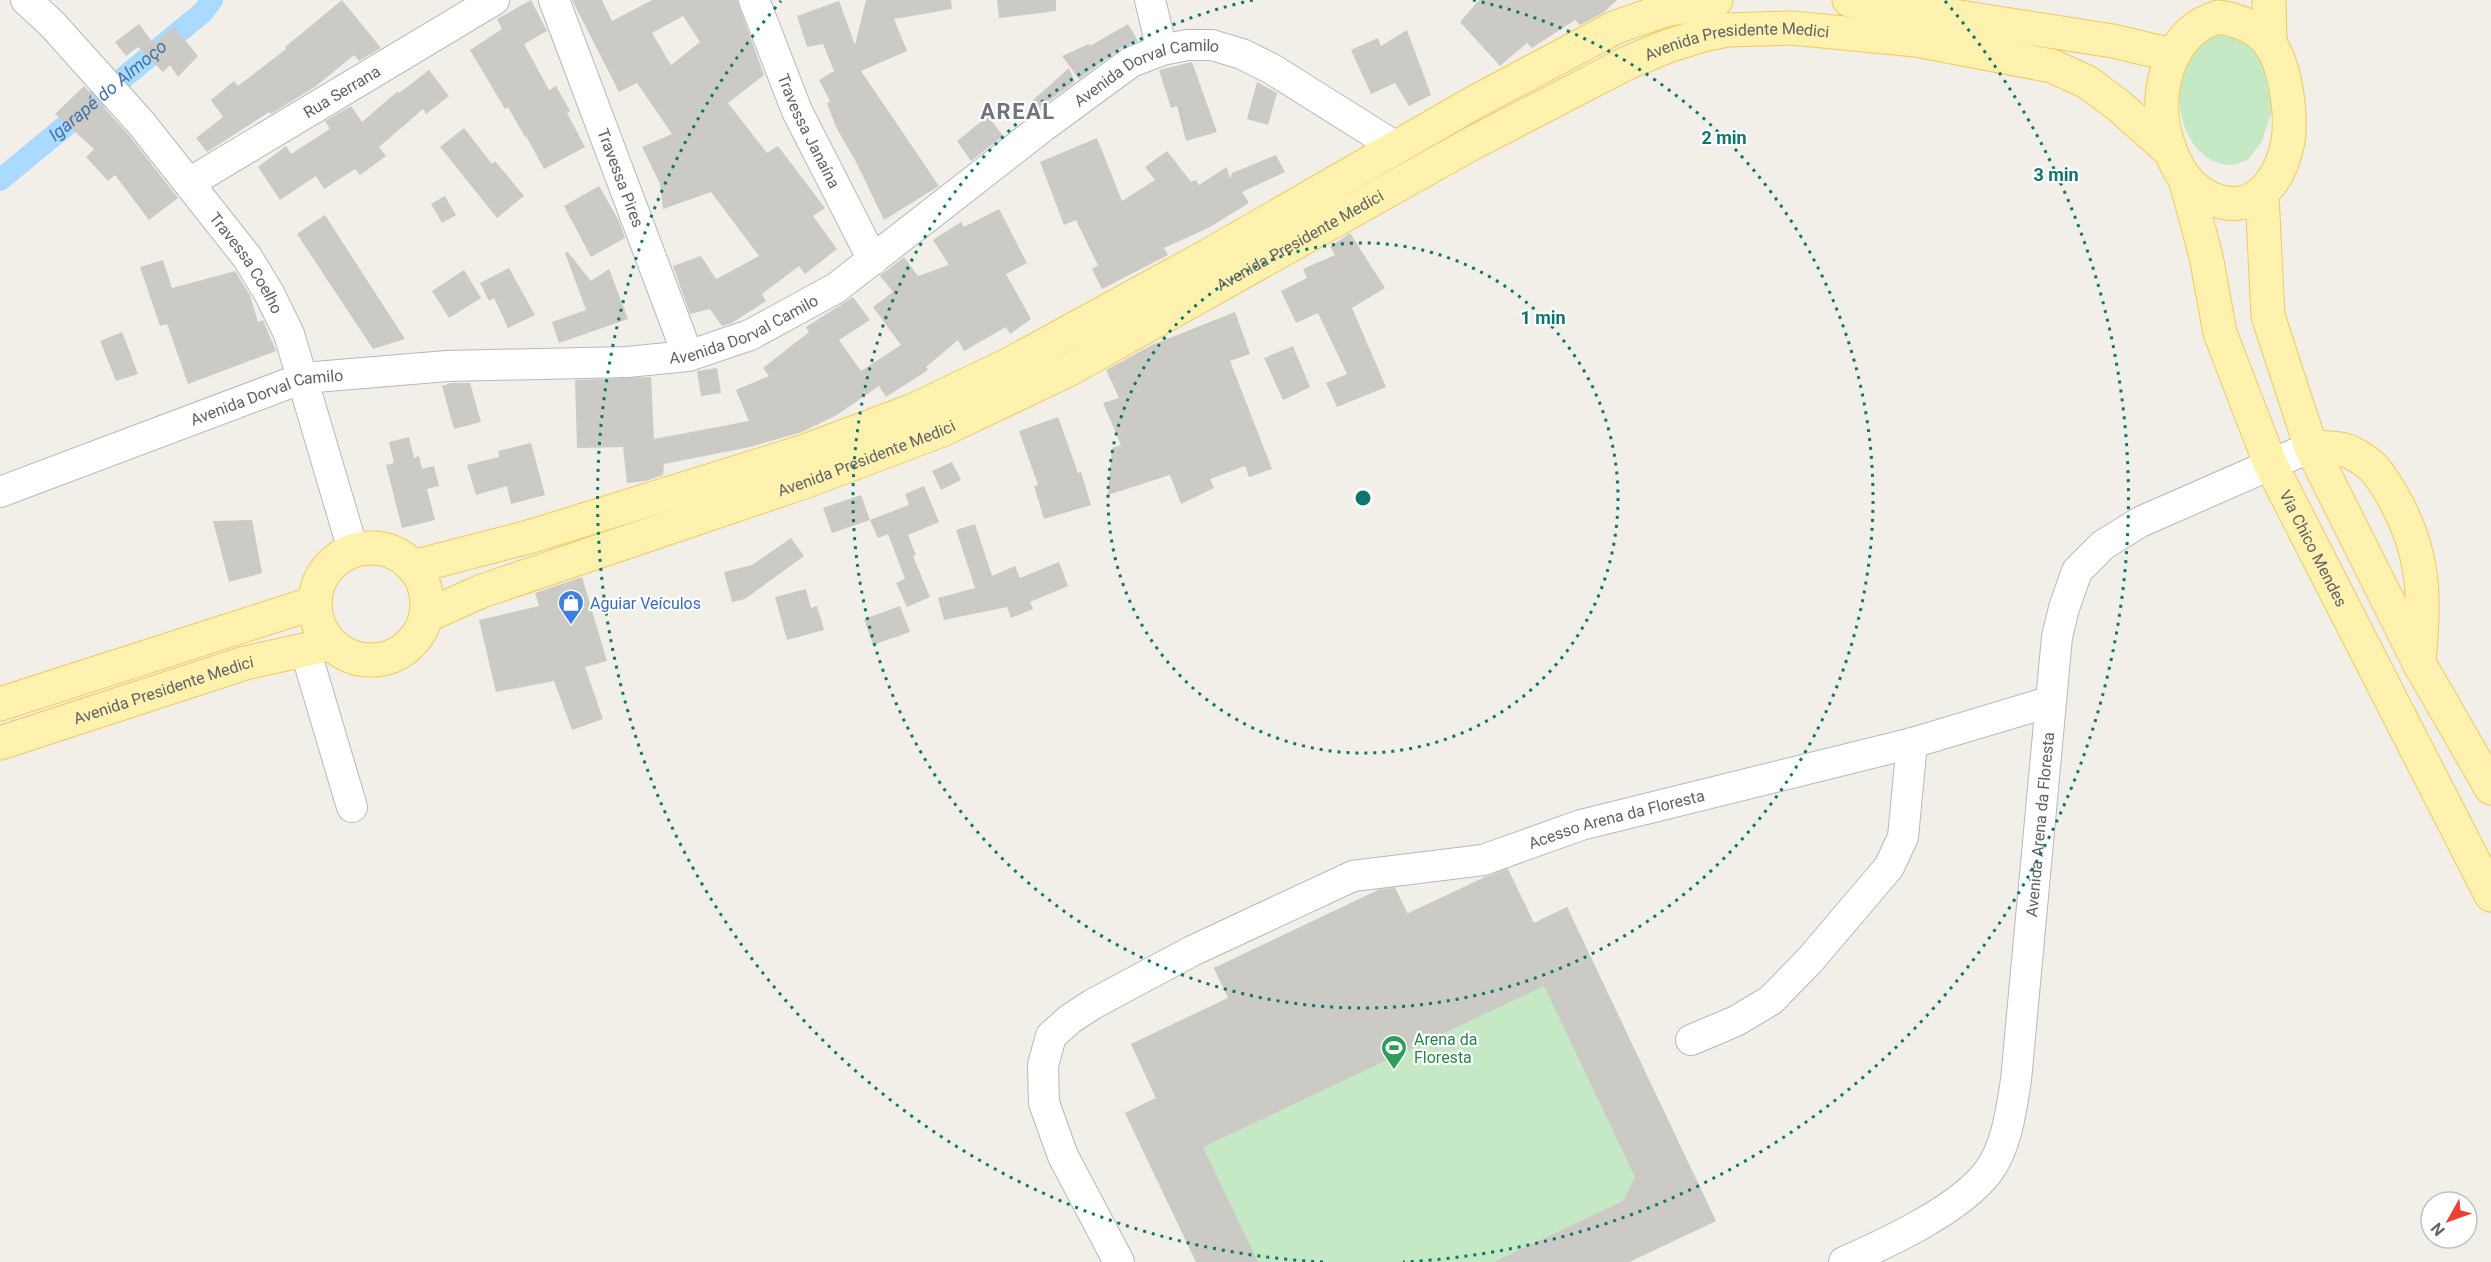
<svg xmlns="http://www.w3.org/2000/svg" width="2491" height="1262" font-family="Roboto,sans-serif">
<rect width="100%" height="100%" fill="#f1efe8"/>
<path fill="#c5e8c5" d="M 2218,26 L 2248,33 L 2274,80 L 2271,113 L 2262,141 L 2248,160 C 2243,161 2236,165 2230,165 C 2183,163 2169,95 2186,60 C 2192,48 2208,36 2218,26 Z
M 1507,867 L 1534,923 L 1567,907 L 1716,1221 L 1629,1262 L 1196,1262 L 1125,1113 L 1156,1098 L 1131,1044 L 1228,998 L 1214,968 L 1393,883 L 1408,913 Z"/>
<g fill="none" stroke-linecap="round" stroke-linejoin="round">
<path stroke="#aadaff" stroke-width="22" id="s1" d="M 0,180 L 203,12 L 212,0"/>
</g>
<path fill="#cccac5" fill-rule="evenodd" d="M 342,0 L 381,48 L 359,61 L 354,55 L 316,86 L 271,114 L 269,112 L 207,152 L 196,138 L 223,117 L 211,100 L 234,81 L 238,86 L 286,49 L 285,47 Z
M 531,0 L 547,31 L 524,44 L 549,90 L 556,86 L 570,111 L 567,113 L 585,147 L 544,169 L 526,136 L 525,137 L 508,107 L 505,109 L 470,50 L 502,29 L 497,19 Z
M 572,0 L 602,0 L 612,21 L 652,0 L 737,0 L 764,75 L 728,103 L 767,153 L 778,146 L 825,208 L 813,216 L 837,249 L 805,274 L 799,266 L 762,294 L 766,301 L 732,323 L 722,326 L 710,309 L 690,314 L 673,266 L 701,256 L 716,279 L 759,256 L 711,192 L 663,209 L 660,184 L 642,147 L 672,134 L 637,83 L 619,92 ZM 683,16 L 700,42 L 671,65 L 652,33 Z
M 866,0 L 951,0 L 952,9 L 894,19 L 907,51 L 861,71 L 939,186 L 884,220 L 856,162 L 836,127 L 827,103 L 830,101 L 819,80 L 834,71 L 823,44 L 807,47 L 797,16 L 839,1 L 855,45 Z
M 997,0 L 1056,0 L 1056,11 L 999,18 Z
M 1479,0 L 1617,0 L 1603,13 L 1580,25 L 1575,20 L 1532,48 L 1527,43 L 1500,66 L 1460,22 Z
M 139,24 L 154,44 L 174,27 L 198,56 L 178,77 L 170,65 L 163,72 L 138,47 L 126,56 L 115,42 Z
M 1128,24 L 1138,41 L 1121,48 L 1079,79 L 1062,56 L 1089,44 L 1090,46 Z
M 1407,30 L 1431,95 L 1409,106 L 1395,83 L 1371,94 L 1351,50 L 1378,38 L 1381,46 Z
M 1192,62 L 1217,132 L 1186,141 L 1177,106 L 1171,108 L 1159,70 Z
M 1069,68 L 1075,82 L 1039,108 L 1032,101 Z
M 429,70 L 449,96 L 426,114 L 423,109 L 379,147 L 386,156 L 360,175 L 355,169 L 324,189 L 316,176 L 280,200 L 258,167 L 286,146 L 291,154 L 330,129 L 325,121 L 351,106 L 362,122 L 398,91 L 399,93 Z
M 1257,82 L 1277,93 L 1268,125 L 1247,119 Z
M 84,86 L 128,134 L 178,198 L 149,220 L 115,175 L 108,181 L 86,157 L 94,149 L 55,114 Z
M 988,116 L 1003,136 L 971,161 L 957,141 Z
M 464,128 L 492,164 L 495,161 L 524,196 L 497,218 L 440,147 Z
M 1097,138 L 1122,201 L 1155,180 L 1145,167 L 1167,151 L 1191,182 L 1196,180 L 1199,185 L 1227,167 L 1230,179 L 1232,173 L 1276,155 L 1285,172 L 1242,192 L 1249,203 L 1210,227 L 1164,248 L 1168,255 L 1102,289 L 1092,269 L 1098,265 L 1089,247 L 1076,220 L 1064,225 L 1040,162 Z
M 599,186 L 619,221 L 625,238 L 591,257 L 564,206 Z
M 445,196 L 456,215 L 442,223 L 431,204 Z
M 999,209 L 1027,263 L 1006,274 L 1031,319 L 1010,334 L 1006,327 L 964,351 L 958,340 L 926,367 L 928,370 L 886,397 L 879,386 L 837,415 L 802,432 L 750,447 L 664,464 L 663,475 L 646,481 L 627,483 L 623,447 L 577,448 L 575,380 L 651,377 L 654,439 L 749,421 L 736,390 L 769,376 L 763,368 L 809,332 L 806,327 L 853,297 L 870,320 L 839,340 L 861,371 L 901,345 L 873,307 L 893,292 L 880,276 L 904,257 L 918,276 L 949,265 L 933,240 L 961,222 L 964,227 Z
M 325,215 L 405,339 L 373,349 L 297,234 Z
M 1350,233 L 1385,288 L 1352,308 L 1386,387 L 1337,407 L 1326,383 L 1347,374 L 1318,313 L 1296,323 L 1281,291 L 1307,278 L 1303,269 L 1335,255 L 1330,247 Z
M 568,252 L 591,281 L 609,269 L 628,319 L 559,343 L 552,322 L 586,310 L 565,253 Z
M 163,260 L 172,288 L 235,271 L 250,295 L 258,322 L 263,320 L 276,351 L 188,384 L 167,324 L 160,326 L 140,267 Z
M 509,268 L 535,315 L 508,328 L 494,298 L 489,301 L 480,283 Z
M 464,270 L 481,298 L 449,318 L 432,291 Z
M 1235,312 L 1250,354 L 1230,361 L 1272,469 L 1249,477 L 1245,466 L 1210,479 L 1214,488 L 1181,504 L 1170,475 L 1108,495 L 1112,448 L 1121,445 L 1103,403 L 1119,398 L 1106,370 L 1152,345 Z
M 122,332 L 138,374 L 116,381 L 100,341 Z
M 1293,346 L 1310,387 L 1283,400 L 1264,358 Z
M 717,368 L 721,393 L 701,396 L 697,371 Z
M 451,383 L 470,383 L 481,422 L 454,429 L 442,386 Z
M 1058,417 L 1078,473 L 1081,472 L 1091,505 L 1044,519 L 1034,486 L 1038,485 L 1019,431 Z
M 409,437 L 414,458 L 419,456 L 422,469 L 434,466 L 439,486 L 427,489 L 435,520 L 402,528 L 386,465 L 394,463 L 389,442 Z
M 531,443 L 545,495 L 511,504 L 507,486 L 476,495 L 467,465 L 499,457 L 498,451 Z
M 952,462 L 961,480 L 941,490 L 932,471 Z
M 924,486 L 939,522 L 908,535 L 916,555 L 913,556 L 930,597 L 907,607 L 896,583 L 905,579 L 888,534 L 878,538 L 870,520 L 909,505 L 905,494 Z
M 861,495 L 870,520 L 832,533 L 823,508 Z
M 252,520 L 262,573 L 229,582 L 213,521 Z
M 975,524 L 992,576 L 1015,566 L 1020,578 L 1059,562 L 1068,586 L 1030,602 L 1033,609 L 1011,618 L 1007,607 L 944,620 L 938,598 L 975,588 L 956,530 Z
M 791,538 L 804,556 L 745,599 L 732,602 L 724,572 L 752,565 Z
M 582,577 L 607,661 L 585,667 L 603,719 L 572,730 L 554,681 L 496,692 L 479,620 L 539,606 L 535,593 Z
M 806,589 L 811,608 L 817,606 L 824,630 L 787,640 L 775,597 Z
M 900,606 L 910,632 L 873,645 L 864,619 Z
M 1508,869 L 1534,923 L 1567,907 L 1716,1221 L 1629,1262 L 1494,1262 L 1623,1201 L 1635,1177 L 1544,986 L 1203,1147 L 1258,1262 L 1196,1262 L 1125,1113 L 1156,1098 L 1131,1044 L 1228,998 L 1214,968 L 1378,890 L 1395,888 L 1407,914 L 1485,877 Z"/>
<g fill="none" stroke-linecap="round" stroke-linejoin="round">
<defs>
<g id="minor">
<path id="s2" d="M 26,0 L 52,24 L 141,123 L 247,257 L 269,293 L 289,334 L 353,550"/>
<path id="s3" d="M 554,0 L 688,356"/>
<path id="s4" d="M 754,0 L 797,111 L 873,260"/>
<path d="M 1150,0 L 1162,50"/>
<path id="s5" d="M 189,183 L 494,0"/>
<path id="s6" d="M 0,492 L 303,378 L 447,366 L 627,362 L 688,356 L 750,335 L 836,288 L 1044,126 L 1131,62 L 1162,50 L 1187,45 L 1212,45 L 1242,54 L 1272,69 L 1396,147"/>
<path d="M 305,649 L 352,807"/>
<path d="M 1691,1040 L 1736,1021 L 1771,1000 L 1810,960 L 1889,867 L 1903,837 L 1912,743"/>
<path id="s7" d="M 1119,1262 L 1063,1156 L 1044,1103 L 1043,1065 L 1051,1036 L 1070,1019 L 1093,1004 L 1192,951 L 1353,876 L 1483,860 L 1581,825 L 1912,743 L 2049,702"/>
<path id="s8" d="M 1844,1262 C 1887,1243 1959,1210 1988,1172 C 2007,1146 2011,1111 2016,1080 L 2057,637 L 2064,608 L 2077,571 L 2103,545 L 2140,522 L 2311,447"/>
</g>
<g id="major">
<path d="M 1849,0 L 2113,41 L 2172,55"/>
<path d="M 2269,0 L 2270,44"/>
<path d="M 2219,17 C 2238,20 2258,27 2270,44 C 2286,66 2293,120 2287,146 C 2278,185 2251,217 2210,198 C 2182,185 2171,158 2164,129 C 2155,86 2172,29 2219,17 Z"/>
<path id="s9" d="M 2186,182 L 2206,256 L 2220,333 L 2270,463 L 2491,895"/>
<path d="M 2262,194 L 2268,316 L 2311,447 L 2419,663 L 2491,788"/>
<path d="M 2311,447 C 2324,448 2341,447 2352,453 C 2374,464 2380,475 2392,495 C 2426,553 2425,599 2419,663"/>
<circle cx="371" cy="604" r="56"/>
<path d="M 413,567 L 532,536 L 805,451 L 914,410 L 1010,364 L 1211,254 L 1475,102 L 1616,27 L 1666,10 L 1716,0"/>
<path id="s10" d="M 426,616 L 482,591 L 807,481 L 942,430 L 1068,370 L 1471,144 L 1627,63 L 1668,46 L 1703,35 L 1727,30 L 1792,28 L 1916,40 L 2052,66 L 2087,82 L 2118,105 L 2171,152"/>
<path d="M 0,704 L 314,603"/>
<path id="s11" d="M 0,743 L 245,663 L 331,644"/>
</g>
</defs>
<use href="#minor" stroke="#b5b8bc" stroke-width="32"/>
<use href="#major" stroke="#f2c960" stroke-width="35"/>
<use href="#minor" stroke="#fff" stroke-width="30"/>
<use href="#major" stroke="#fff2af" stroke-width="33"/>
</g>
<g fill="none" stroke="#0f766e" stroke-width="3" stroke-dasharray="3 6">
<circle cx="1363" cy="498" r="255"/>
<path d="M1473 0A510 510 0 1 1 1253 0"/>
<path d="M1323 1262A765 765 0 0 1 781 1M1945 1A765 765 0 0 1 1403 1262"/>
</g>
<defs>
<symbol id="shop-pin" viewBox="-11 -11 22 30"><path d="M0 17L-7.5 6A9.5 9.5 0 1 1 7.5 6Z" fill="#3f7fe0" stroke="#fff"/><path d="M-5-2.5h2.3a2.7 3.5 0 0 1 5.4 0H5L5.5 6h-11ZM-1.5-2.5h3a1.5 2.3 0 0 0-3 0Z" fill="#fff"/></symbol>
<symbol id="stadium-pin" viewBox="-11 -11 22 30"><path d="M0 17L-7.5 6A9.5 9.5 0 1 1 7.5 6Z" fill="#2e9e5b" stroke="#fff"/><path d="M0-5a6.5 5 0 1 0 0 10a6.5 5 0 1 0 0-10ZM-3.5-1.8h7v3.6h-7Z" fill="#fff"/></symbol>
</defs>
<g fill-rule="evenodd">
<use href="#shop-pin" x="556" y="588" width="30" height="40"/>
<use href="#stadium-pin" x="1379" y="1033" width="30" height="40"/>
</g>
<g text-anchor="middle" stroke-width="4.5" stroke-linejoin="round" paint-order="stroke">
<g font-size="16" fill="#5f6368" stroke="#fff">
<text dy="6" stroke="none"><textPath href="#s10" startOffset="1440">Avenida Presidente Medici</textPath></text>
<text dy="6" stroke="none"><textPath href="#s6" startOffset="1256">Avenida Dorval Camilo</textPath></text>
<text dy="6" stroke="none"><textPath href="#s5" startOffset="178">Rua Serrana</textPath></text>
<text dy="6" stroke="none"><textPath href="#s4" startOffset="142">Travessa Janaína</textPath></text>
<text dy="6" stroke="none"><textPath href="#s3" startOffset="190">Travessa Pires</textPath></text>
<text dy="6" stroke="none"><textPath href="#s10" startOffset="954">Avenida Presidente Medici</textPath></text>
<text dy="6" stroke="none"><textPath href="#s2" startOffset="344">Travessa Coelho</textPath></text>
<text dy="6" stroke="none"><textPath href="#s6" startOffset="771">Avenida Dorval Camilo</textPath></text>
<text dy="6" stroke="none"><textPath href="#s6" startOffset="284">Avenida Dorval Camilo</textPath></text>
<text dy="6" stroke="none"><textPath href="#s10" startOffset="468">Avenida Presidente Medici</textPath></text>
<text dy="6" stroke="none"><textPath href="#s9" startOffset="390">Via Chico Mendes</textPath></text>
<text dy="6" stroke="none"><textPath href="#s11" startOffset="172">Avenida Presidente Medici</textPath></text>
<text dy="6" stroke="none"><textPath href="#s7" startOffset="858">Acesso Arena da Floresta</textPath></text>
<text dy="6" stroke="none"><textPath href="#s8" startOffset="525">Avenida Arena da Floresta</textPath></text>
</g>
<g font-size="16" fill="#366cbe" stroke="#fff" text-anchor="start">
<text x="590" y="609">Aguiar Veículos</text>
</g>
<g font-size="16" fill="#27864d" stroke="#fff" text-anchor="start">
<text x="1414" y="1045">Arena da<tspan x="1414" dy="18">Floresta</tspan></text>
</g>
<g font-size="18" font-style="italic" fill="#4174aa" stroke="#fff">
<text dy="6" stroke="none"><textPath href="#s1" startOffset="140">Igarapé do Almoço</textPath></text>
</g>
<g font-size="22" font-weight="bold" letter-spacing="1.5" fill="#70757a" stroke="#fff">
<text x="1018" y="119">AREAL</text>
</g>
</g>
<circle cx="1363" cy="498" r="9" fill="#0f766e" stroke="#fff" stroke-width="3"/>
<g font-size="18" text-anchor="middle" font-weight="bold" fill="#0f766e" stroke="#fff" stroke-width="4.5" stroke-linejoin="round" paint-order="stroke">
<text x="1724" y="144">2 min</text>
<text x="2056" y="181">3 min</text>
<text x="1543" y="324">1 min</text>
</g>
<g transform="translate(2449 1220) rotate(230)"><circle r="28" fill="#ffffff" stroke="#bfc1c3" stroke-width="1.5"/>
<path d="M0-4.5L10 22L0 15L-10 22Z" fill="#ea4335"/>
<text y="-9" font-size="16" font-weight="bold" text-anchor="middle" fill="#5f6368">N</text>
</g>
</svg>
